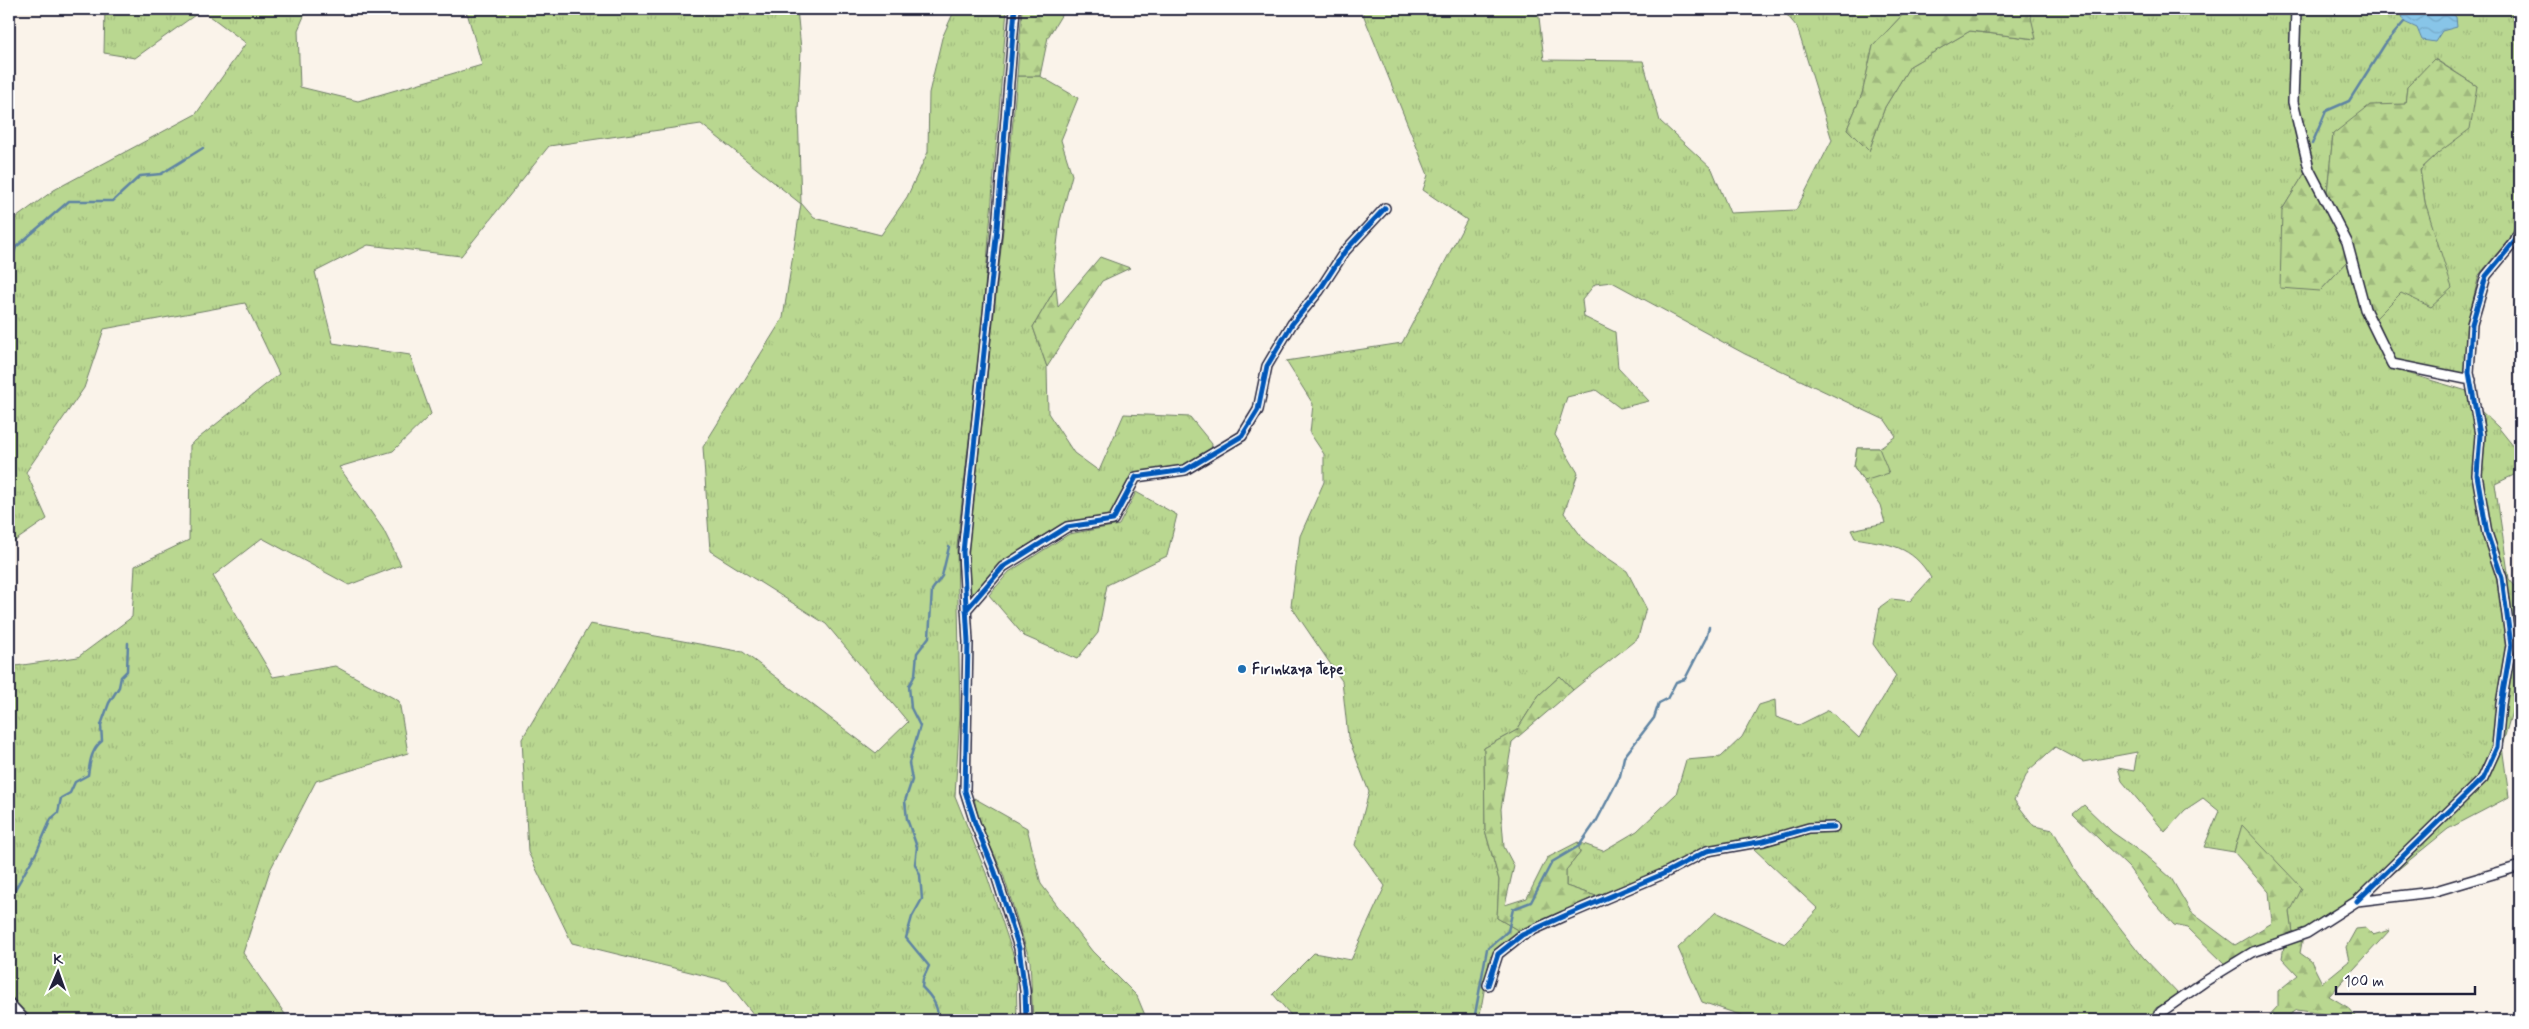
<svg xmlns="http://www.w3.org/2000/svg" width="2529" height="1029" font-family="Mynerve,sans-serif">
<defs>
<pattern id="grass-tufts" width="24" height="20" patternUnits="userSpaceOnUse" patternTransform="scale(1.25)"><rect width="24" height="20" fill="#b9d790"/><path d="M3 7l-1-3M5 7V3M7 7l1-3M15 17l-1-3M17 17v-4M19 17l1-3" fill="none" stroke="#9fb87d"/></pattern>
<pattern id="forest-firs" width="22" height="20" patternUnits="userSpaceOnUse" patternTransform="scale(1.25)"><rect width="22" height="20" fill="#b9d790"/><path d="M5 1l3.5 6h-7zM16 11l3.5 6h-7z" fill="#9fb87d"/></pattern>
<pattern id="water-waves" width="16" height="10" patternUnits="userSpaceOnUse" patternTransform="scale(1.25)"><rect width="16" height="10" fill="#88c5e8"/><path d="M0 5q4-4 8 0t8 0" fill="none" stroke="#75a9c8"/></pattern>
</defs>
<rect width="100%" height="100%" fill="#faf3ea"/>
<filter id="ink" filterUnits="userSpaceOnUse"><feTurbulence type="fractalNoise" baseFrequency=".02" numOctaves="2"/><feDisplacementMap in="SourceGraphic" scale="10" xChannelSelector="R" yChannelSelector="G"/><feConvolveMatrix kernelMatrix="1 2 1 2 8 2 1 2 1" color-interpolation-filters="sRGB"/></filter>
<g filter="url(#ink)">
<path fill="url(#grass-tufts)" stroke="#6e7c66" d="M 105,9 L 307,9 L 298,30 L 300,87 L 358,101 L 482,65 L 466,9 L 797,9 L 801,49 L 798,111 L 801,203 L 814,218 L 881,235 L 907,197 L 928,152 L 929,93 L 942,38 L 955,9 L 1007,9 L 982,326 L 957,546 L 960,714 L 955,796 L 986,873 L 1016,963 L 1017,1020 L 758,1020 L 727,981 L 572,943 L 528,852 L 522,739 L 590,624 L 743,652 L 876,753 L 908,722 L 826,624 L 710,551 L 703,447 L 783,318 L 801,204 L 701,124 L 549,146 L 461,256 L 368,245 L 315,272 L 333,343 L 410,355 L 431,414 L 393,451 L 339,467 L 383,529 L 401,565 L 349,585 L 262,538 L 213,576 L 273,677 L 335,666 L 399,701 L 408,753 L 316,781 L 270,870 L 243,953 L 289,1020 L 33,1020 L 9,994 L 9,667 L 78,657 L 132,617 L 135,566 L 189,540 L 190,445 L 279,374 L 245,303 L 104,329 L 84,388 L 26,472 L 47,519 L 9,545 L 9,223 L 54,190 L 196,114 L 246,43 L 202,10 L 135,58 L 104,53 Z
M 1361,9 L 1538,9 L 1544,60 L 1643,61 L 1660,121 L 1712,169 L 1730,213 L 1796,210 L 1832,140 L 1797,27 L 1782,9 L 1908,9 L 1873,46 L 1862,94 L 1847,129 L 1869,151 L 1885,107 L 1910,66 L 1970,31 L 2035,39 L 2029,9 L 2292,9 L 2290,103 L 2306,171 L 2282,210 L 2320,291 L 2347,262 L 2360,311 L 2390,368 L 2467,391 L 2476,435 L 2473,475 L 2499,577 L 2508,645 L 2494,746 L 2480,777 L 2355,898 L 2306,929 L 2293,933 L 2290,912 L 2242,826 L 2234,852 L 2204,847 L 2219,811 L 2203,798 L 2185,810 L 2165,832 L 2122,781 L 2118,768 L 2134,771 L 2137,752 L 2083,762 L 2055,747 L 2029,770 L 2014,800 L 2034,826 L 2053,830 L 2075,870 L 2143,957 L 2179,995 L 2156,1008 L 2148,1020 L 1755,1020 L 1702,1002 L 1678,948 L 1716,912 L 1785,944 L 1818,909 L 1753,848 L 1810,832 L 1837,831 L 1837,824 L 1807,824 L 1751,840 L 1661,871 L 1596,896 L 1566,886 L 1566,870 L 1580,853 L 1578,842 L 1603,851 L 1637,831 L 1676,794 L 1686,760 L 1721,757 L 1742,737 L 1759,705 L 1775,700 L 1776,717 L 1799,725 L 1829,710 L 1859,738 L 1896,676 L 1873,644 L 1880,607 L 1891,599 L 1910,601 L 1931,578 C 1912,545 1889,544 1855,538 L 1851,530 L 1885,523 L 1880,505 L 1854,467 L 1857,448 L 1879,448 L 1896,436 L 1885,420 L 1745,354 L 1612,282 L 1595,284 L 1582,300 L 1584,317 L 1615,332 L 1618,368 L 1649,401 L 1620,408 L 1596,390 L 1567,397 L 1555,435 L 1578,473 L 1564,513 L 1587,544 L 1627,571 L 1646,608 L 1638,638 L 1573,690 L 1560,676 L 1539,695 L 1517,730 L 1484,748 L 1485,830 L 1499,880 L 1497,918 L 1521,932 L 1490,957 L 1479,1020 L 1295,1020 L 1273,994 L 1314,953 L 1351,960 L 1385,886 L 1355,845 L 1369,792 L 1348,737 L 1342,681 L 1291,606 L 1300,536 L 1324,482 L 1324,454 L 1310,433 L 1313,404 L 1286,361 L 1402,343 L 1467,220 L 1423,190 L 1428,175 Z
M 2300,9 L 2520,9 L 2520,216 L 2510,238 L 2479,275 L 2467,325 L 2464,375 L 2394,360 L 2376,318 L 2401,293 L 2425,202 L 2420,170 L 2438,153 L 2477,86 L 2435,59 L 2407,87 L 2405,104 L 2333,134 L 2327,193 L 2312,167 L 2297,102 Z
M 1017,76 L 1040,76 L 1078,98 L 1061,140 L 1072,175 L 1060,221 L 1054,269 L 1056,287 L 1033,327 L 1047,367 L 1048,413 L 1074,453 L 1099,471 L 1124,414 L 1190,417 L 1212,444 L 1211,451 L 1183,467 L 1133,473 L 1112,516 L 1061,524 L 1000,563 L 969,601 L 967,560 L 1004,221 Z
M 2480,410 L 2498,427 L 2518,452 L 2516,474 L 2495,484 L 2509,579 L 2520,592 L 2520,691 L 2518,691 L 2502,746 L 2509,797 L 2448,829 L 2390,876 L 2426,838 L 2487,781 L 2502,746 L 2505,702 L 2514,645 L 2479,475 Z
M 1136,492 L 1177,515 L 1167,556 L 1107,585 L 1098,633 L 1077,659 L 1024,636 L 989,595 L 1009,572 L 1069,534 L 1119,525 Z
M 974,798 L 1027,828 L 1041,884 L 1092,951 L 1137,996 L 1147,1020 L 1033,1020 L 1030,961 L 1003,874 L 979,821 Z"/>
<path fill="url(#forest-firs)" stroke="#6e7c66" d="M 1022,9 L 1065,9 L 1048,37 L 1040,76 L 1017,76 Z
M 1908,9 L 2029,9 L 2036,39 L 1970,31 L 1910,66 L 1885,107 L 1869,151 L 1847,129 L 1862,94 L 1873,46 Z
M 2434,59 L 2477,86 L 2470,129 L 2438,153 L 2420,170 L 2425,202 L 2452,288 L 2431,307 L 2401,293 L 2376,318 L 2369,307 L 2350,241 L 2327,193 L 2333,134 L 2370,105 L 2405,104 L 2407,87 Z
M 2306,171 L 2344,244 L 2347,262 L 2320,291 L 2280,288 L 2282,210 Z
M 1100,257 L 1130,268 L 1102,281 L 1047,367 L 1033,327 L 1056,287 L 1058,307 Z
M 1857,448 L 1879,448 L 1889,473 L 1864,481 L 1854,467 Z
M 1560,676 L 1573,690 L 1512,742 L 1501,809 L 1504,847 L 1514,866 L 1505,905 L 1527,898 L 1547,858 L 1578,842 L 1580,853 L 1566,870 L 1566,886 L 1596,896 L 1521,932 L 1497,918 L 1499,880 L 1485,830 L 1484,748 L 1517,730 L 1539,695 Z
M 2084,805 L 2112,832 L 2145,855 L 2171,878 L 2191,912 L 2235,945 L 2272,923 L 2269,892 L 2234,852 L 2242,825 L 2302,888 L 2290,912 L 2293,933 L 2249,950 L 2226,965 L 2188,928 L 2174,925 L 2150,898 L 2129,868 L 2073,814 Z
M 2366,928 L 2373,935 L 2390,930 L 2329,996 L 2349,1008 L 2359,1020 L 2324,1020 L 2323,1014 L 2297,1010 L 2282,1020 L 2265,1020 L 2278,1006 L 2278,991 L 2298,975 L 2282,958 L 2284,946 L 2303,937 L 2300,953 L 2311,961 L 2322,983 L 2349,961 L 2346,947 L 2356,929 Z"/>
<path fill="url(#water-waves)" stroke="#5f84a3" d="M 2400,9 L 2447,9 L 2456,17 L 2457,27 L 2442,31 L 2435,42 L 2422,40 L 2417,28 L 2404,22 Z"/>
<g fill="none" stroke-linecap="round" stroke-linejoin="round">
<path stroke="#5f84a3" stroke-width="2.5" d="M 2312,144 L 2326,111 L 2349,101 L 2385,44 L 2404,22
M 9,268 L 16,247 L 69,201 L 113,201 L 140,176 L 161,174 L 203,148
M 9,900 L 37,851 L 51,819 L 58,813 L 61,798 L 70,793 L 75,782 L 88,775 C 90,762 91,750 102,741 L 101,725 L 109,703 L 119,687 L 121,677 L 127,671 L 128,643
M 13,1013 L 18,1020
M 937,1020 C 940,1007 931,996 922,987 L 923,979 L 929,966 L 906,938 L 912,917 L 922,899 L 920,875 L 915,864 L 917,847 L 907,819 L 905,801 L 912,780 L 909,763 L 920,726 L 911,708 L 909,686 L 915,675 L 917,653 L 929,637 L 932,590 L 942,576 L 949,547
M 1474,1020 L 1487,949 L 1508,931 L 1513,909 L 1531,902 L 1552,862 L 1579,846 L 1597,820 L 1620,776 L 1624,757 L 1654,718 L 1659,703 L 1667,699 L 1676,682 L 1685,679 L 1706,638 L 1709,627"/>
<defs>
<path id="minor" d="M 1015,9 L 997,228 L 963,552 L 968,642 L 965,791 L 975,823 L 995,872 L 1019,948 L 1025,991 L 1026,1020
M 2296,9 L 2293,102 L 2309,169 L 2347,242 L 2365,309 L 2392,364 L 2471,380
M 966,610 L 1003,567 L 1067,527 L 1113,520 L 1136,477 L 1185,470 L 1242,436 L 1258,410 L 1267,366 L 1292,324 L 1319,291 L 1345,251 L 1385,208
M 2357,901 L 2483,778 L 2497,747 L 2501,704 L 2511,645 L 2502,578 L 2487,533 L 2477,475 L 2480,435 L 2469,372 L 2472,324 L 2486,276 L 2515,241 L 2520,229
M 1488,985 L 1498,954 L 1522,935 L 1564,916 L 1663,874 L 1707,851 L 1764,841 L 1809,828 L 1834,827
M 9,1003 L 25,1020
M 2155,1020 L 2161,1012 L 2204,982 L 2253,952 L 2307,933 L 2357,901 L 2432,892 L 2520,866"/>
</defs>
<use href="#minor" stroke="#22223b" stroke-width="12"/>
<use href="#minor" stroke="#fff" stroke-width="9"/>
<defs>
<path id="cycleway" d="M 1015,9 L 997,228 L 963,552 L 968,642 L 965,791 L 975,823 L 995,872 L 1019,948 L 1025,991 L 1026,1020
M 966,610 L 1003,567 L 1067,527 L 1113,520 L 1136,477 L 1185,470 L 1242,436 L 1258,410 L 1267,366 L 1292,324 L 1319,291 L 1345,251 L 1385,208
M 2357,901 L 2483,778 L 2497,747 L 2501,704 L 2511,645 L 2502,578 L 2487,533 L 2477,475 L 2480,435 L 2469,372 L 2472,324 L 2486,276 L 2515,241 L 2520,229
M 1488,985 L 1498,954 L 1522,935 L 1564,916 L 1663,874 L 1707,851 L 1764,841 L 1809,828 L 1834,827"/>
</defs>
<use href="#cycleway" stroke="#fff" stroke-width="8"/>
<use href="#cycleway" stroke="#0057b8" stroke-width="5"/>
</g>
</g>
<circle fill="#1f6fb2" stroke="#fff" stroke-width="2" cx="1242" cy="669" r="5"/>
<g text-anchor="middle" stroke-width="4" stroke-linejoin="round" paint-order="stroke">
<g font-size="15" font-weight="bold" fill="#22223b" stroke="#fff" text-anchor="start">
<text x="1252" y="674">Fırınkaya Tepe</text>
</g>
</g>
<rect width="2529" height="1029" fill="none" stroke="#fff" stroke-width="30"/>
<rect x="15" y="15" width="2499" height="999" fill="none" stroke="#22223b" stroke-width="2" filter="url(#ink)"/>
<g transform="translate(58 972) rotate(2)" stroke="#ffffff" stroke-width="4" paint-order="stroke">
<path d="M0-4L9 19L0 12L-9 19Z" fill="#22223b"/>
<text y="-8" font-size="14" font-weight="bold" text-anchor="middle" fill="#22223b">K</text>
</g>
<path d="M2336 986v8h139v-8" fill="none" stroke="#22223b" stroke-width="2.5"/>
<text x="2344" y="986" font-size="15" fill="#22223b" stroke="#ffffff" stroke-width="4" paint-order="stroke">100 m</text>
</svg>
